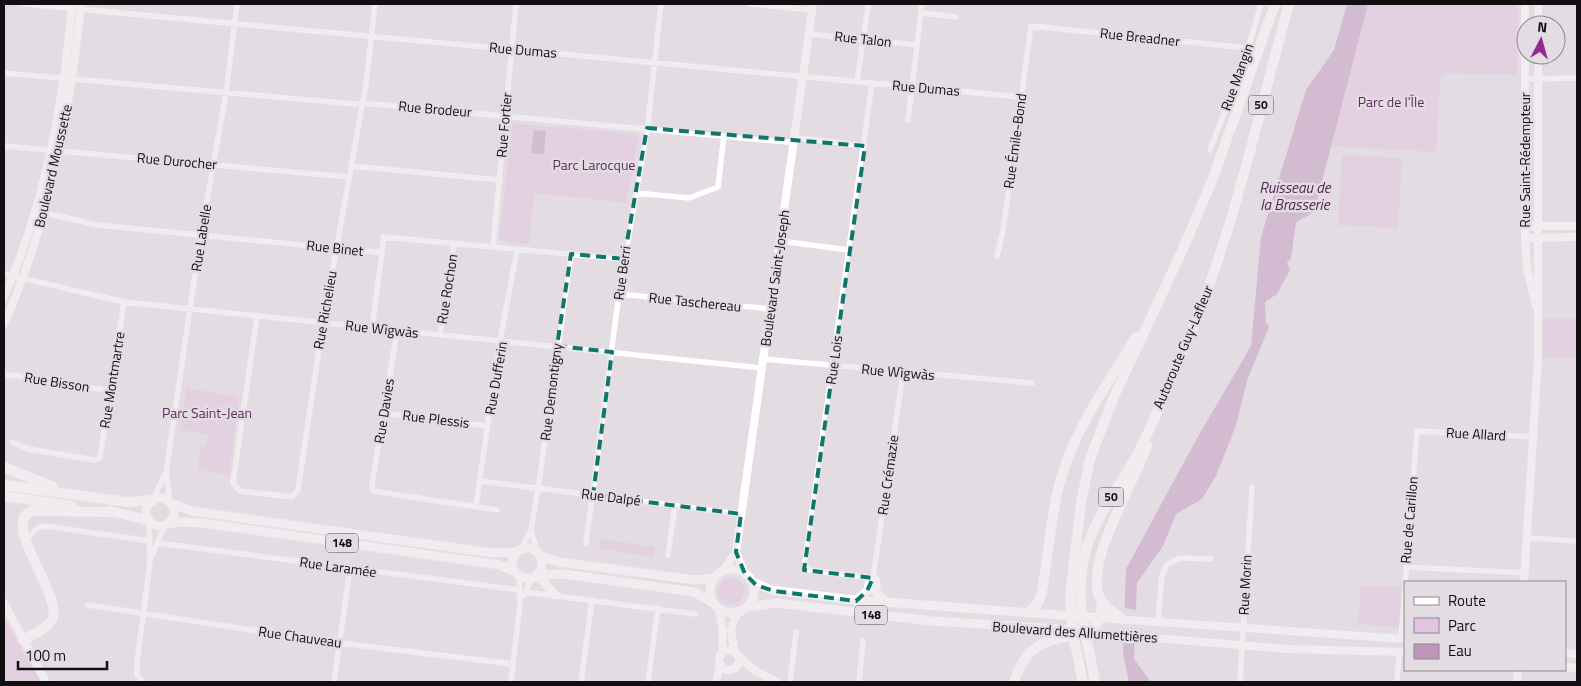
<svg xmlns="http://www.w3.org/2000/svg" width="1581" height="686" font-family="'Titillium Web',sans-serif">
<rect width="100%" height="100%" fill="#e3dce2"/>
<path fill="#e2c4e0" d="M 1368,4 L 1518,4 L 1517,75 L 1445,73 L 1440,81 L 1436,152 L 1330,146 Z
M 512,123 L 639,134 L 626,203 L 534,193 L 529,244 L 499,240 Z
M 1342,155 L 1402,158 L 1398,228 L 1338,225 Z
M 1538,319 L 1577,319 L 1577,364 L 1577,358 L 1538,358 Z
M 186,388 L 239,397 L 229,475 L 198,470 L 201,447 L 206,447 L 208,434 L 180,430 Z
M 600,539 L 655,547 L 654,557 L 599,549 Z
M718 591a13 13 0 1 1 26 0a13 13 0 1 1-26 0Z
M 1361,586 L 1404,587 L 1401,628 L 1358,624 Z
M 4,619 L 41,682 L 4,682 Z"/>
<path fill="#bf95bc" d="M 1347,4 L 1368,4 L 1314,212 L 1296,222 L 1291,259 L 1287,262 L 1290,270 L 1277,294 L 1265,302 L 1266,322 L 1269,327 L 1248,378 L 1235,428 L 1216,476 L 1202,499 L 1176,514 L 1163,546 L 1137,583 L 1134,659 L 1151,682 L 1129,682 L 1123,653 L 1126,569 L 1196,440 L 1251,346 L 1261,237 L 1306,90 L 1334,50 Z
M 534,130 L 546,131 L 544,154 L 531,153 Z"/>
<path fill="#e3dce2" d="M 1121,607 L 1139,611 L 1138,642 L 1121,641 Z"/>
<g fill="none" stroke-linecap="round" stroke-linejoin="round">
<path stroke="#fff" stroke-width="5.5" d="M 24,4 L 1022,97
M 750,4 L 812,10
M 921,13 L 956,17
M 809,34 L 918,45
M 4,73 L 355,104 L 372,104 L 787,142 L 800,138 L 865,146
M 1525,79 L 1577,78
M 857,82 L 868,6
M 872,83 L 805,562 L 805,565 L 810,570 L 873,578 L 903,373
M 908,120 L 922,4
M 4,146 L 349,177
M 1210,150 L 1245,58 L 1261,4
M 351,166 L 500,180
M 636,193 L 689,198 L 718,187 L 724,135
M 41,212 L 97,225 L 375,252 L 382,252 L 383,237 L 624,259
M 780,241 L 849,250
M 493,247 L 516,4
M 997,256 L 1003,231 L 1031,26 L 1248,48
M 4,274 L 124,302 L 762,368
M 619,294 L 771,309
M 257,316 L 233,483 L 240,491 L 292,497 L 298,490 L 322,329 L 366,84 L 375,4
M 372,328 L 382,252
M 397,331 L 372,485 L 373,491 L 497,510
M 440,335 L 454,244
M 763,359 L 1032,383
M 4,374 L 111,391
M 384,413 L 487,426
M 12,442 L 28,449 L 94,460 L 100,458 L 124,302
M 480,481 L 741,514
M 153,499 L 166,472
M 170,502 L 166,472 L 169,452 L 200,240 L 226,93 L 237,4
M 476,506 L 499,346 L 517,250
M 531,530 L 538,554
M 30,535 L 38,528 L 45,526 L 150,541
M 1527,538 L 1577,541
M 158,543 L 519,590
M 586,543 L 619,294 L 648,123 L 661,4
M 520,550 L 531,530 L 538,489 L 571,254
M 668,555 L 675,506
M 151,558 L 165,525
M 1406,567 L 1525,573
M 525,592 L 695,614
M 524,595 L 533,577
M 88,605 L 339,643 L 513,664
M 1158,622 L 1162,575 L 1167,564 L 1180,558 L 1211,559
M 1401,639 L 1417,431 L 1534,437
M 143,682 L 137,675 L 137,663 L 150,562 L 149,522
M 334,682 L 350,568
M 511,682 L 520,604 L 519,576
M 581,682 L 592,600
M 648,682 L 658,608
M 790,682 L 796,632
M 859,682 L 863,641
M 1240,682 L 1252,487
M 1397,682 L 1399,652"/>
<path stroke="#fff" stroke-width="8" d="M 1525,4 L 1525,238 L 1527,268 L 1536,306
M 1538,4 L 1538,25
M 1525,226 L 1577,226
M 1525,238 L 1577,237
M 4,297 C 44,206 64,102 72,4
M 4,324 C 49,222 70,114 81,4
M 736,552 L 745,574
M 723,571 L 736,552 L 813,4
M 1524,582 L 1538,358 L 1538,55
M 4,603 L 46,682
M 719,609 L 723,632 L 722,654
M 1100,618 L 1405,639
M 1092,630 L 1107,634 L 1287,649 L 1405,652
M719 660a10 10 0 1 1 20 0a10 10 0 1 1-20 0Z
M 735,653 L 731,629 L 738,611
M 1565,653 L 1577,654
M 737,655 L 754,670 L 777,682
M 1565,667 L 1577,668
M 716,682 L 720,664
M 1517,682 L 1518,670"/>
<path stroke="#fff" stroke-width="9" d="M146 512a14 14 0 1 1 28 0a14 14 0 1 1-28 0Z
M 171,503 L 192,511 L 492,553 L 518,552
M 167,524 L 180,522 L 202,523 L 500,565 L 515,572
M512 563a15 15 0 1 1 30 0a15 15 0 1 1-30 0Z
M 540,556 L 559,562 L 696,580 L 714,578
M710 591a22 22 0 1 1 44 0a22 22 0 1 1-44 0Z
M 536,575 L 564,574 L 694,592 L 713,603
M 535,576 L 543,581 L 555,595
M 751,581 L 771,590 L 845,599 L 1100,618
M 856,601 L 868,590 L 870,580 L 873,578 L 876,581 L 876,592 L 886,603
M 746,607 L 777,603 L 932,621 L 1079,630"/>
<path stroke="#fff" stroke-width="10" d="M 4,467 L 53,487
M 4,485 L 127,502 L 153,500
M 4,496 L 72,506
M 109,511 L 148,520
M 1029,612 L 1038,603 L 1041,596 C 1049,556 1050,514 1062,475 C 1077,425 1109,382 1136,337
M 1121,619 C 1115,612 1103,606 1100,598 C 1083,563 1135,483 1147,445
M 23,640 C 32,635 50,628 53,617 C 60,591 0,522 32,511 L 115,512
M 1014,682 C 1028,638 1052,641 1092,630 L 1100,618 L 1102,603
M 1083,682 L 1073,635 L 1070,596 L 1081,503 L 1090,459 L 1113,399 L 1182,251 L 1212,181 L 1275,4
M 1095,682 C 1088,637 1074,607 1084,559 C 1092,520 1118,490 1137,455 C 1158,414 1175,370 1193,327 C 1236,223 1259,111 1289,4"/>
</g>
<path d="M0 0H1581V686H0ZM 647,128 L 865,146 L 804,570 L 873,578 L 867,591 L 856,601 L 774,591 L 756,585 L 745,574 L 736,552 L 741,514 L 593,495 L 612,352 L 557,346 L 571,254 L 624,259 Z" fill="#e3dce2" fill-opacity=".55" fill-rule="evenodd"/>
<path fill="none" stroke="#0f766e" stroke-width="4" stroke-dasharray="10 6" stroke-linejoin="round" d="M 647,128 L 865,146 L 804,570 L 873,578 L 867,591 L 856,601 L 774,591 L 756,585 L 745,574 L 736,552 L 741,514 L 593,495 L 612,352 L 557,346 L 571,254 L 624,259 Z"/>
<g text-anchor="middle" stroke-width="5" stroke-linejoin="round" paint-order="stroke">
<g fill="#e3dce2" stroke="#504c50" stroke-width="1">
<rect x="1248.5" y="95.5" width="25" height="19" rx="4"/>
<rect x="1098.5" y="487.5" width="25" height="19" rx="4"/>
<rect x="326" y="533.5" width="32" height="19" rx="4"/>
<rect x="855" y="605.5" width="32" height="19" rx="4"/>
</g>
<g font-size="12" font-weight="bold" fill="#110f11">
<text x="1261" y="109">50</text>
<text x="1111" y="501">50</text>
<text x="342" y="547">148</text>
<text x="871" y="619">148</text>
</g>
<g font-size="14" fill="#110f11" stroke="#e3dce2">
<text transform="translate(1140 37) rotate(6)" y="5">Rue Breadner</text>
<text transform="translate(863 39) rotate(6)" y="5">Rue Talon</text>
<text transform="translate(523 50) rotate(5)" y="5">Rue Dumas</text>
<text transform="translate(1237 77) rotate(-70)" y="5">Rue Mangin</text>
<text transform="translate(926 88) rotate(5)" y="5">Rue Dumas</text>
<text transform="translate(435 109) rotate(5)" y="5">Rue Brodeur</text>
<text transform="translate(504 125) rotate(-85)" y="5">Rue Fortier</text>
<text transform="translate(1015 141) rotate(-82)" y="5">Rue Émile-Bond</text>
<text transform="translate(1525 160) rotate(-90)" y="5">Rue Saint-Rédempteur</text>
<text transform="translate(177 161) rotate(5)" y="5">Rue Durocher</text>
<text transform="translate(53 166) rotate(-77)" y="5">Boulevard Moussette</text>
<text transform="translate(201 238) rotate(-81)" y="5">Rue Labelle</text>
<text transform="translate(335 248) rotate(6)" y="5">Rue Binet</text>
<text transform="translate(622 273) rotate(-82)" y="5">Rue Berri</text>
<text transform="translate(775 278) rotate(-82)" y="5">Boulevard Saint-Joseph</text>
<text transform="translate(447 289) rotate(-81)" y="5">Rue Rochon</text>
<text transform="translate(695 302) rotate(6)" y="5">Rue Taschereau</text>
<text transform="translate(325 310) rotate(-80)" y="5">Rue Richelieu</text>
<text transform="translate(382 329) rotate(6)" y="5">Rue Wìgwàs</text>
<text transform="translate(1183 347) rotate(-67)" y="5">Autoroute Guy-Lafleur</text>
<text transform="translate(834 360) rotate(-82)" y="5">Rue Lois</text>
<text transform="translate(898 372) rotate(5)" y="5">Rue Wìgwàs</text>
<text transform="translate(496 378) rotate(-80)" y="5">Rue Dufferin</text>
<text transform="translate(112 380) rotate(-81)" y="5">Rue Montmartre</text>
<text transform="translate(57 382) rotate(9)" y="5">Rue Bisson</text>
<text transform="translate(551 392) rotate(-83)" y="5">Rue Demontigny</text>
<text transform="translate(384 411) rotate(-81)" y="5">Rue Davies</text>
<text transform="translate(436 419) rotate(7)" y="5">Rue Plessis</text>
<text transform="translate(1476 434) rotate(3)" y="5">Rue Allard</text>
<text transform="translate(888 475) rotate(-82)" y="5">Rue Crémazie</text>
<text transform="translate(611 497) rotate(7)" y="5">Rue Dalpé</text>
<text transform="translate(1409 520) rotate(-85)" y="5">Rue de Carillon</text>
<text transform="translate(338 567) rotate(8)" y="5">Rue Laramée</text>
<text transform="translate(1245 585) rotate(-87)" y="5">Rue Morin</text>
<text transform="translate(1075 632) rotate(4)" y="5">Boulevard des Allumettières</text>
<text transform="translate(300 637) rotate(8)" y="5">Rue Chauveau</text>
</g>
<g font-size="14" fill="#602d5f" stroke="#e3dce2">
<text x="1391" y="107">Parc de l'Île</text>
<text x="594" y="170">Parc Larocque</text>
<text x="207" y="418">Parc Saint-Jean</text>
</g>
<g font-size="15" font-style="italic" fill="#552254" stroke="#e3dce2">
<text x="1295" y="193">Ruisseau de<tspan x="1295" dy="17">la Brasserie</tspan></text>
</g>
</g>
<rect width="1581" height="686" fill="none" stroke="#110f11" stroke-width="10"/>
<rect x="1404" y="581" width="162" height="90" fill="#e3dce2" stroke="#8f8a8e"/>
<rect x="1414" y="597" width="25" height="8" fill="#ffffff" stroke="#8f8a8e"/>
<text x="1448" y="606" font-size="15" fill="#110f11">Route</text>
<rect x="1414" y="618" width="25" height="15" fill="#e2c4e0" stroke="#8f8a8e"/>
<text x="1448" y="631" font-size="15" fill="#110f11">Parc</text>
<rect x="1414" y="644" width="25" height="15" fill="#bf95bc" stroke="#8f8a8e"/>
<text x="1448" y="656" font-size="15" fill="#110f11">Eau</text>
<g transform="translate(1541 40) rotate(6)"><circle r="24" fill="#e3dce2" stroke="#8f8a8e"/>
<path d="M0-4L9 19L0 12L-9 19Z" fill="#922b91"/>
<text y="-8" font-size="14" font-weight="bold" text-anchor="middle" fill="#110f11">N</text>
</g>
<path d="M18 661v8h89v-8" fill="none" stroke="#110f11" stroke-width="2.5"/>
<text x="25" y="661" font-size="15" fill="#110f11" stroke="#e3dce2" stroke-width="4" paint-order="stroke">100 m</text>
</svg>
